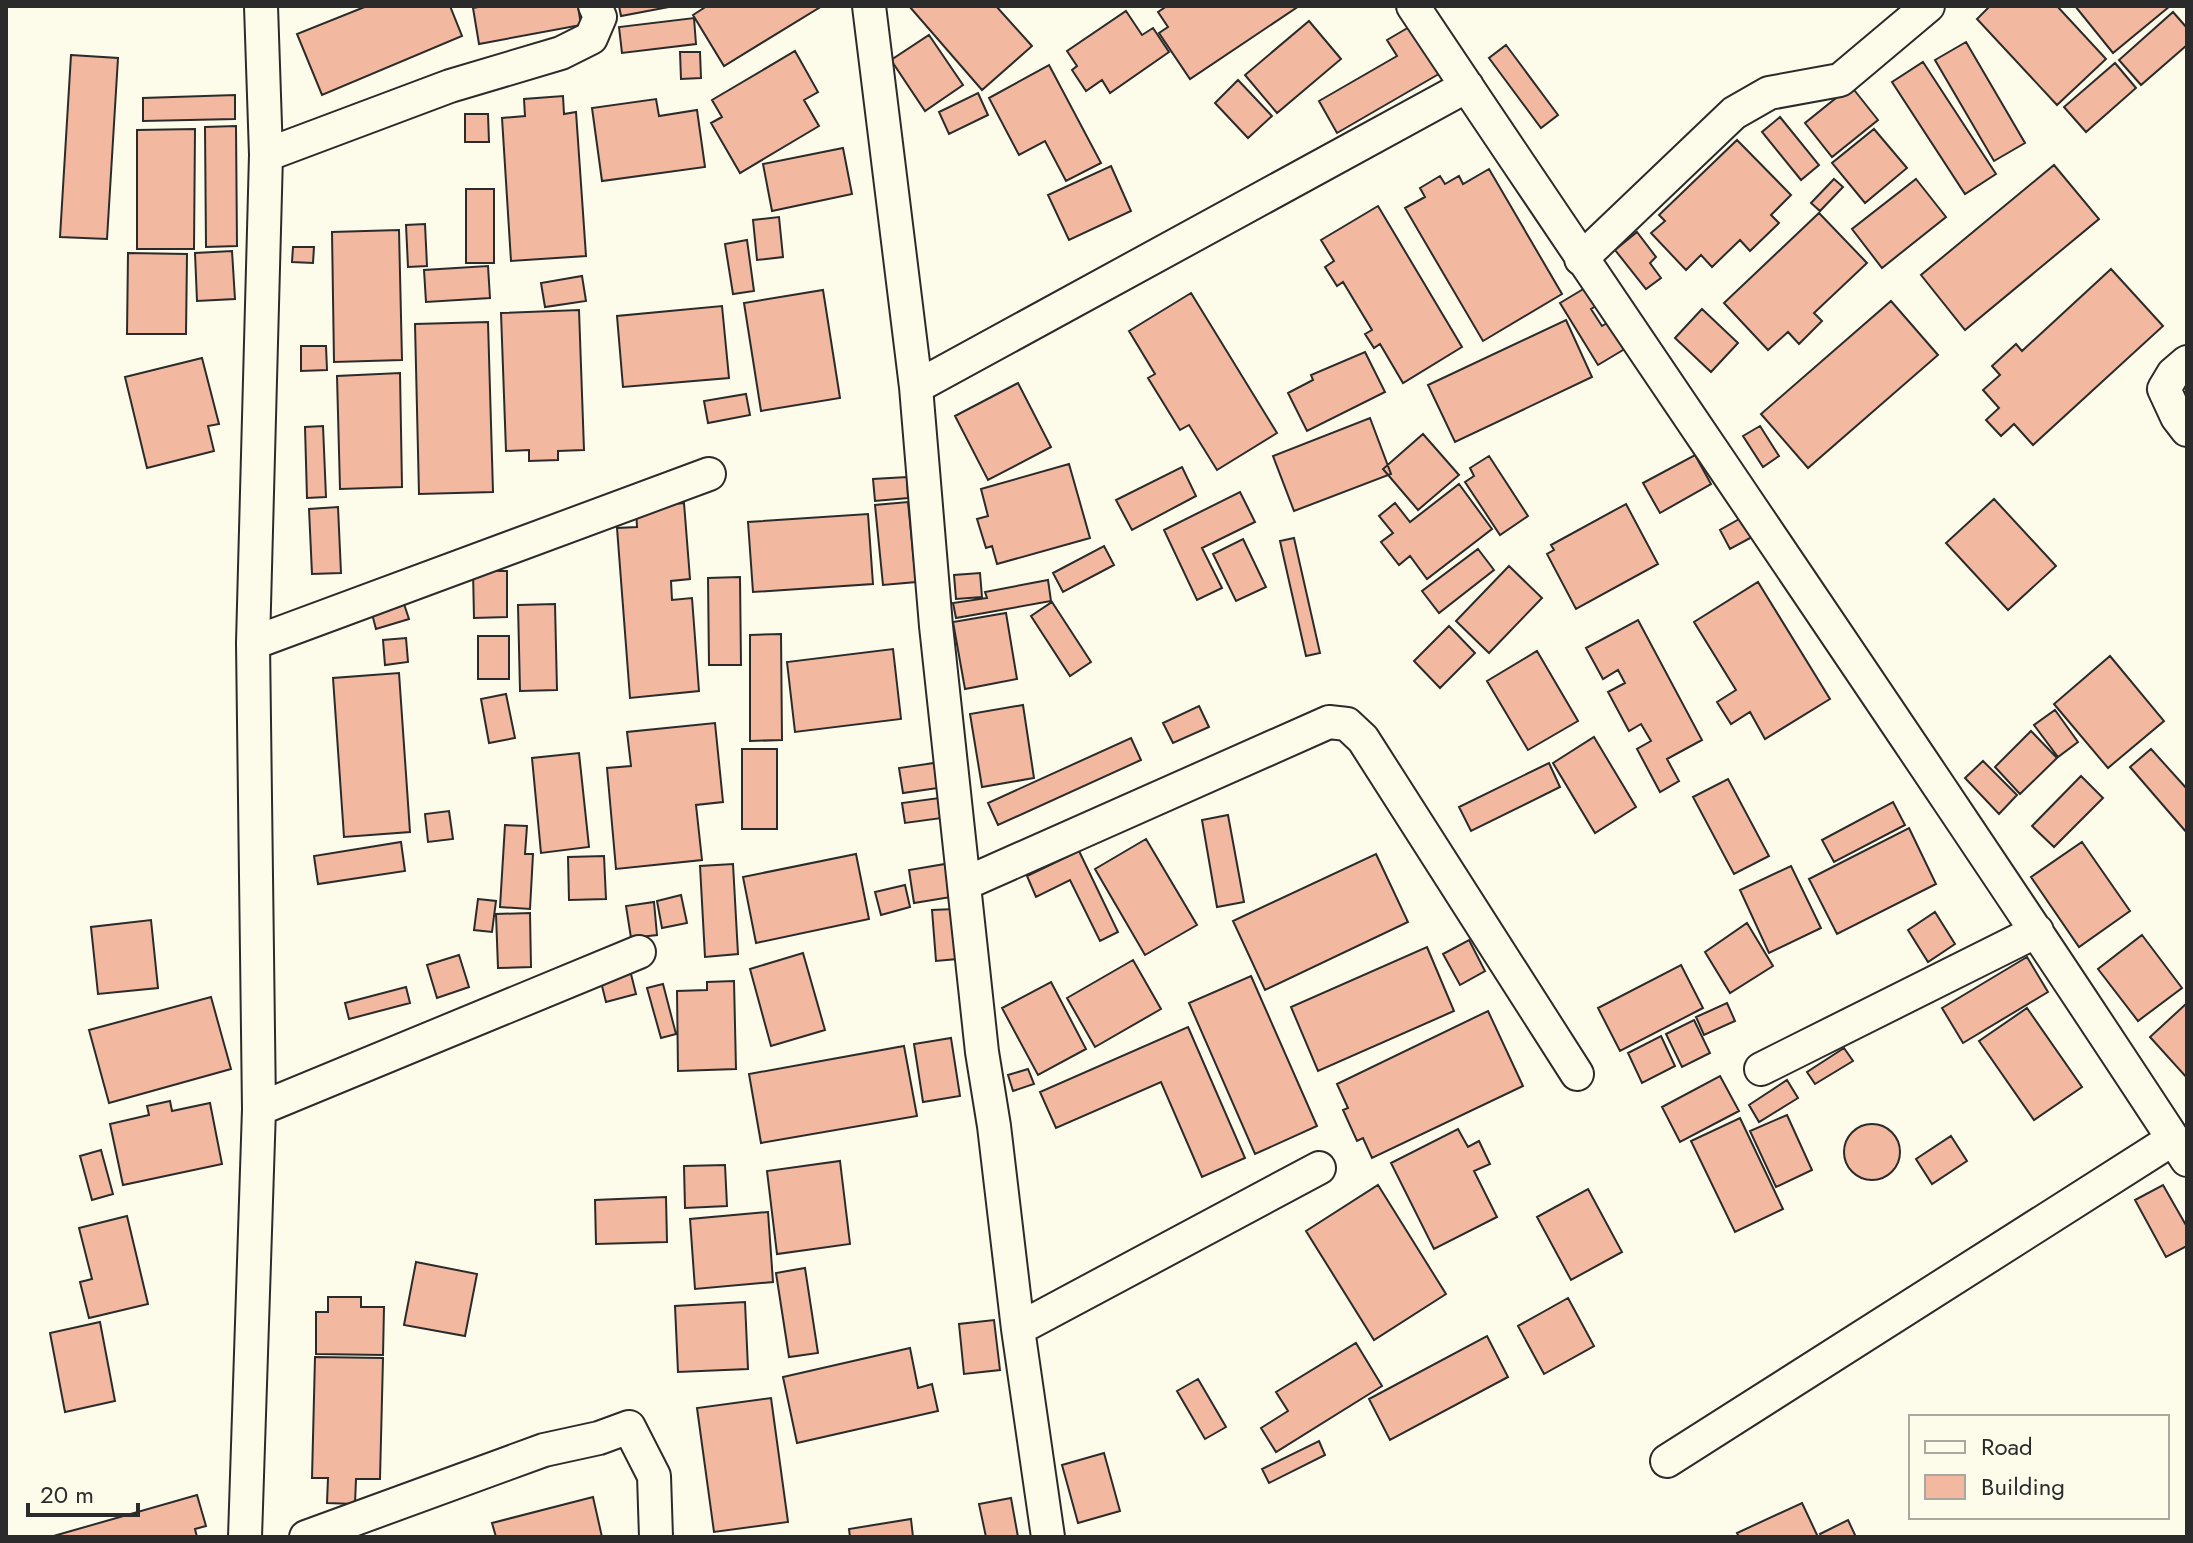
<svg xmlns="http://www.w3.org/2000/svg" width="2193" height="1543" font-family="Jost,sans-serif">
<rect width="100%" height="100%" fill="#fdfbea"/>
<path fill="#f2b8a0" stroke="#2b2b2b" stroke-width="2" d="M 367,6 L 450,6 L 462,36 L 322,95 L 297,34 Z
M 484,6 L 578,6 L 581,25 L 479,44 L 473,8 Z
M 619,6 L 674,6 L 621,16 Z
M 707,6 L 822,6 L 724,66 L 693,15 Z
M 909,6 L 996,6 L 1032,46 L 982,90 Z
M 1167,6 L 1299,6 L 1190,79 L 1159,33 L 1168,27 L 1158,12 Z
M 1990,6 L 2057,6 L 2106,59 L 2057,105 L 1977,19 Z
M 2075,6 L 2170,6 L 2113,53 Z
M 1126,11 L 1142,35 L 1153,28 L 1169,52 L 1110,93 L 1102,80 L 1086,91 L 1072,70 L 1077,66 L 1067,51 Z
M 2173,12 L 2187,28 L 2187,45 L 2141,85 L 2119,60 Z
M 694,18 L 696,44 L 622,53 L 619,27 Z
M 1309,21 L 1341,59 L 1277,113 L 1245,75 Z
M 1416,23 L 1444,71 L 1337,133 L 1319,101 L 1397,56 L 1387,40 Z
M 929,35 L 963,85 L 925,111 L 891,60 Z
M 1966,42 L 2025,143 L 1994,161 L 1935,60 Z
M 1506,45 L 1558,115 L 1541,128 L 1489,58 Z
M 795,51 L 818,92 L 804,100 L 819,126 L 740,173 L 711,123 L 722,117 L 712,100 Z
M 680,52 L 700,52 L 701,78 L 681,79 Z
M 71,55 L 118,58 L 107,239 L 60,237 Z
M 1923,62 L 1996,174 L 1965,194 L 1892,82 Z
M 2115,63 L 2136,88 L 2086,132 L 2064,107 Z
M 1049,65 L 1101,163 L 1066,181 L 1045,141 L 1019,155 L 989,98 Z
M 1238,80 L 1272,116 L 1248,138 L 1215,103 Z
M 1851,86 L 1878,120 L 1832,157 L 1805,123 Z
M 978,93 L 988,115 L 949,134 L 939,112 Z
M 235,95 L 235,119 L 143,121 L 143,98 Z
M 563,96 L 564,114 L 576,112 L 586,256 L 511,261 L 502,118 L 525,116 L 524,99 Z
M 656,99 L 659,116 L 697,110 L 705,167 L 602,181 L 592,108 Z
M 465,114 L 488,114 L 489,142 L 465,142 Z
M 1780,117 L 1819,165 L 1801,180 L 1762,132 Z
M 236,126 L 237,246 L 206,247 L 205,127 Z
M 195,129 L 194,249 L 137,249 L 137,130 Z
M 1874,129 L 1907,168 L 1865,203 L 1832,163 Z
M 1737,140 L 1791,195 L 1771,215 L 1779,223 L 1750,251 L 1740,240 L 1712,267 L 1701,255 L 1686,270 L 1651,233 L 1665,221 L 1659,215 Z
M 843,148 L 852,194 L 772,211 L 763,164 Z
M 2054,165 L 2099,219 L 1965,330 L 1921,275 Z
M 1111,166 L 1131,211 L 1069,240 L 1048,195 Z
M 1489,169 L 1562,294 L 1483,341 L 1405,208 L 1425,197 L 1420,188 L 1440,176 L 1445,184 L 1459,176 L 1463,184 Z
M 1834,179 L 1843,187 L 1820,211 L 1811,203 Z
M 1916,179 L 1946,217 L 1882,268 L 1852,229 Z
M 466,189 L 494,189 L 494,263 L 466,263 Z
M 1378,206 L 1462,347 L 1403,383 L 1380,344 L 1374,348 L 1365,334 L 1372,330 L 1343,282 L 1337,286 L 1325,267 L 1334,261 L 1321,240 Z
M 1819,213 L 1867,263 L 1814,313 L 1822,321 L 1799,344 L 1788,332 L 1768,350 L 1724,303 Z
M 779,217 L 783,257 L 757,260 L 753,220 Z
M 425,224 L 427,266 L 408,267 L 406,225 Z
M 399,230 L 402,360 L 334,362 L 332,232 Z
M 1637,232 L 1656,257 L 1650,263 L 1661,278 L 1646,289 L 1615,250 Z
M 747,240 L 754,291 L 733,294 L 725,244 Z
M 293,247 L 314,247 L 313,263 L 292,262 Z
M 232,251 L 235,299 L 197,301 L 195,253 Z
M 128,253 L 187,254 L 186,334 L 127,334 Z
M 488,266 L 490,298 L 426,302 L 424,270 Z
M 2111,269 L 2163,326 L 2033,445 L 2014,424 L 2001,436 L 1986,420 L 1999,408 L 1983,390 L 2000,375 L 1992,366 L 2016,344 L 2022,351 Z
M 582,276 L 586,301 L 545,307 L 541,283 Z
M 1590,285 L 1601,303 L 1591,309 L 1602,326 L 1612,320 L 1628,347 L 1598,365 L 1560,303 Z
M 823,290 L 840,398 L 761,411 L 744,303 Z
M 1191,293 L 1277,433 L 1217,470 L 1189,425 L 1180,430 L 1148,378 L 1155,374 L 1129,331 Z
M 1891,301 L 1938,355 L 1808,468 L 1761,414 Z
M 722,306 L 729,378 L 623,387 L 617,316 Z
M 1702,309 L 1738,343 L 1711,372 L 1675,338 Z
M 579,310 L 584,450 L 558,451 L 558,460 L 529,461 L 529,450 L 506,451 L 501,313 Z
M 1566,320 L 1592,377 L 1455,442 L 1428,385 Z
M 488,322 L 493,492 L 419,494 L 415,324 Z
M 301,346 L 326,346 L 327,370 L 301,371 Z
M 1365,352 L 1385,392 L 1307,431 L 1288,393 L 1313,380 L 1311,375 Z
M 202,358 L 219,424 L 208,426 L 214,451 L 147,468 L 125,377 Z
M 400,373 L 402,487 L 340,489 L 337,376 Z
M 1018,383 L 1051,447 L 988,480 L 955,416 Z
M 746,394 L 750,415 L 708,423 L 704,401 Z
M 1370,418 L 1391,474 L 1294,511 L 1273,456 Z
M 323,426 L 326,497 L 307,498 L 305,427 Z
M 1760,426 L 1779,456 L 1763,467 L 1743,436 Z
M 1423,434 L 1459,475 L 1418,510 L 1383,469 Z
M 1695,455 L 1711,484 L 1660,513 L 1643,483 Z
M 1489,456 L 1528,516 L 1500,535 L 1465,482 L 1474,476 L 1470,468 Z
M 1069,464 L 1090,538 L 997,564 L 992,546 L 986,548 L 977,519 L 988,516 L 981,489 Z
M 1182,467 L 1196,496 L 1132,530 L 1116,500 Z
M 907,477 L 908,498 L 875,501 L 873,479 Z
M 1459,484 L 1492,529 L 1427,579 L 1410,556 L 1399,565 L 1381,542 L 1393,533 L 1379,516 L 1395,503 L 1410,522 Z
M 1240,492 L 1255,522 L 1202,548 L 1222,588 L 1197,600 L 1164,530 Z
M 1994,499 L 2056,566 L 2008,610 L 1946,543 Z
M 908,502 L 916,582 L 883,585 L 875,505 Z
M 684,503 L 690,579 L 671,581 L 672,600 L 692,598 L 699,691 L 630,698 L 617,528 L 637,527 L 636,508 Z
M 1626,504 L 1658,564 L 1576,609 L 1547,554 L 1554,550 L 1551,545 Z
M 338,507 L 341,573 L 312,574 L 309,509 Z
M 868,514 L 873,584 L 753,592 L 748,522 Z
M 1741,518 L 1752,537 L 1730,549 L 1720,530 Z
M 1294,538 L 1320,653 L 1306,656 L 1280,541 Z
M 1243,539 L 1266,587 L 1236,601 L 1213,554 Z
M 1104,546 L 1114,565 L 1063,592 L 1053,573 Z
M 1478,549 L 1494,570 L 1439,613 L 1422,591 Z
M 1509,566 L 1542,598 L 1489,653 L 1456,621 Z
M 473,571 L 507,571 L 507,617 L 474,618 Z
M 980,573 L 982,597 L 956,599 L 954,575 Z
M 740,577 L 741,665 L 709,665 L 708,578 Z
M 1048,580 L 1051,601 L 956,618 L 953,603 L 987,598 L 985,592 Z
M 1758,582 L 1830,699 L 1765,739 L 1750,712 L 1731,724 L 1717,702 L 1736,690 L 1694,622 Z
M 1052,602 L 1091,662 L 1070,676 L 1031,616 Z
M 404,604 L 409,619 L 376,629 L 372,614 Z
M 555,604 L 557,690 L 520,691 L 518,605 Z
M 1006,613 L 1017,679 L 965,689 L 953,622 Z
M 1638,620 L 1702,740 L 1667,759 L 1679,781 L 1660,792 L 1637,749 L 1651,741 L 1641,724 L 1629,731 L 1608,692 L 1625,683 L 1618,670 L 1603,679 L 1586,648 Z
M 1449,626 L 1475,653 L 1440,688 L 1414,661 Z
M 781,634 L 782,740 L 750,741 L 750,635 Z
M 478,636 L 509,636 L 509,679 L 478,679 Z
M 406,638 L 408,662 L 385,665 L 383,640 Z
M 893,649 L 901,719 L 795,732 L 787,662 Z
M 1537,651 L 1578,721 L 1528,750 L 1487,681 Z
M 2110,656 L 2164,721 L 2108,768 L 2054,704 Z
M 399,673 L 410,832 L 344,837 L 333,678 Z
M 506,694 L 515,738 L 489,743 L 481,699 Z
M 1023,705 L 1034,778 L 982,787 L 970,714 Z
M 1199,706 L 1209,727 L 1173,743 L 1163,723 Z
M 2055,710 L 2078,742 L 2058,757 L 2034,725 Z
M 715,723 L 723,802 L 696,805 L 702,860 L 616,869 L 607,768 L 631,766 L 627,732 Z
M 2031,731 L 2057,758 L 2020,794 L 1995,767 Z
M 1594,737 L 1636,807 L 1595,833 L 1553,763 Z
M 1131,738 L 1141,760 L 998,825 L 988,803 Z
M 742,749 L 777,749 L 777,829 L 742,829 Z
M 2151,749 L 2187,789 L 2187,833 L 2130,767 Z
M 579,753 L 589,847 L 541,853 L 532,758 Z
M 1983,761 L 2017,795 L 1999,814 L 1965,778 Z
M 934,763 L 938,788 L 903,793 L 899,768 Z
M 1549,763 L 1560,787 L 1471,831 L 1459,807 Z
M 2081,776 L 2103,798 L 2054,847 L 2032,826 Z
M 1728,779 L 1769,856 L 1734,874 L 1693,797 Z
M 939,798 L 942,818 L 905,823 L 902,803 Z
M 1893,802 L 1905,825 L 1834,862 L 1822,840 Z
M 449,811 L 453,839 L 428,842 L 425,814 Z
M 1228,815 L 1244,902 L 1217,907 L 1202,820 Z
M 505,825 L 527,826 L 525,854 L 533,854 L 530,909 L 500,907 Z
M 1909,828 L 1936,884 L 1837,934 L 1809,879 Z
M 1146,839 L 1197,925 L 1145,955 L 1095,869 Z
M 401,842 L 405,871 L 318,884 L 314,856 Z
M 2082,842 L 2130,911 L 2079,947 L 2031,877 Z
M 1079,851 L 1118,932 L 1100,941 L 1070,880 L 1036,897 L 1027,876 Z
M 856,854 L 869,919 L 756,943 L 743,877 Z
M 1376,854 L 1408,922 L 1265,990 L 1233,921 Z
M 604,856 L 606,899 L 569,900 L 568,857 Z
M 733,864 L 738,954 L 705,957 L 700,866 Z
M 945,864 L 951,897 L 914,903 L 909,870 Z
M 1791,866 L 1821,928 L 1769,953 L 1740,890 Z
M 905,885 L 910,907 L 881,915 L 875,892 Z
M 681,895 L 687,923 L 662,928 L 657,901 Z
M 478,899 L 496,901 L 492,932 L 474,930 Z
M 654,902 L 657,935 L 631,938 L 626,906 Z
M 954,909 L 957,959 L 936,961 L 932,910 Z
M 1935,912 L 1955,944 L 1928,962 L 1908,930 Z
M 530,913 L 531,967 L 498,968 L 496,914 Z
M 151,920 L 158,988 L 98,994 L 91,927 Z
M 1747,923 L 1773,966 L 1730,993 L 1705,952 Z
M 2142,935 L 2182,988 L 2138,1021 L 2098,969 Z
M 1469,940 L 1485,971 L 1460,985 L 1443,954 Z
M 1427,947 L 1454,1011 L 1318,1071 L 1291,1007 Z
M 803,953 L 825,1030 L 771,1046 L 750,969 Z
M 459,955 L 469,987 L 437,998 L 427,965 Z
M 2027,957 L 2048,992 L 1963,1043 L 1942,1008 Z
M 1133,960 L 1161,1009 L 1095,1047 L 1067,998 Z
M 1681,965 L 1703,1008 L 1620,1051 L 1598,1008 Z
M 630,970 L 636,994 L 606,1002 L 600,978 Z
M 1251,976 L 1317,1126 L 1255,1154 L 1189,1003 Z
M 734,981 L 736,1069 L 678,1071 L 677,991 L 707,990 L 707,982 Z
M 1051,982 L 1086,1049 L 1038,1075 L 1002,1008 Z
M 663,984 L 676,1034 L 661,1038 L 647,988 Z
M 406,987 L 410,1003 L 349,1019 L 345,1003 Z
M 211,997 L 231,1069 L 109,1103 L 89,1030 Z
M 1727,1003 L 1735,1021 L 1704,1035 L 1696,1017 Z
M 2187,1003 L 2187,1078 L 2150,1037 Z
M 2027,1008 L 2082,1087 L 2034,1120 L 1979,1041 Z
M 1488,1011 L 1523,1086 L 1372,1158 L 1363,1138 L 1357,1141 L 1343,1110 L 1348,1108 L 1337,1084 Z
M 1694,1020 L 1710,1053 L 1682,1067 L 1666,1034 Z
M 1188,1027 L 1245,1158 L 1202,1177 L 1161,1082 L 1056,1128 L 1040,1092 Z
M 1661,1036 L 1675,1066 L 1642,1083 L 1628,1053 Z
M 951,1038 L 960,1096 L 923,1102 L 914,1044 Z
M 904,1046 L 917,1116 L 761,1143 L 749,1074 Z
M 1844,1048 L 1853,1061 L 1815,1084 L 1807,1072 Z
M 1028,1069 L 1034,1084 L 1013,1091 L 1008,1075 Z
M 1720,1076 L 1739,1111 L 1680,1142 L 1662,1107 Z
M 1787,1080 L 1798,1098 L 1759,1122 L 1749,1105 Z
M 170,1101 L 172,1111 L 210,1103 L 222,1164 L 123,1185 L 110,1124 L 149,1115 L 147,1106 Z
M 1787,1115 L 1812,1170 L 1776,1187 L 1750,1131 Z
M 1740,1118 L 1783,1209 L 1735,1232 L 1691,1141 Z
M1844 1152a28 28 0 1 1 56 0a28 28 0 1 1-56 0Z
M 1458,1129 L 1468,1147 L 1479,1141 L 1490,1164 L 1474,1171 L 1497,1217 L 1434,1249 L 1391,1163 Z
M 1951,1136 L 1967,1161 L 1932,1184 L 1916,1159 Z
M 101,1150 L 113,1194 L 92,1200 L 80,1156 Z
M 840,1161 L 850,1244 L 777,1254 L 767,1171 Z
M 725,1165 L 727,1206 L 685,1208 L 684,1166 Z
M 1378,1185 L 1446,1294 L 1374,1340 L 1306,1231 Z
M 2163,1185 L 2187,1227 L 2187,1246 L 2166,1257 L 2135,1200 Z
M 1588,1189 L 1622,1252 L 1571,1280 L 1537,1217 Z
M 666,1197 L 667,1242 L 596,1244 L 595,1200 Z
M 768,1212 L 773,1282 L 695,1289 L 690,1219 Z
M 127,1216 L 148,1304 L 89,1318 L 80,1282 L 92,1279 L 79,1228 Z
M 416,1262 L 477,1274 L 465,1336 L 404,1325 Z
M 805,1268 L 818,1353 L 789,1357 L 776,1273 Z
M 328,1297 L 361,1297 L 361,1307 L 384,1307 L 383,1355 L 316,1354 L 316,1312 L 328,1312 Z
M 1568,1298 L 1594,1346 L 1544,1374 L 1518,1326 Z
M 745,1302 L 748,1369 L 678,1372 L 675,1306 Z
M 994,1320 L 1000,1370 L 964,1374 L 959,1324 Z
M 100,1322 L 115,1401 L 65,1412 L 50,1333 Z
M 1487,1336 L 1508,1377 L 1390,1440 L 1369,1399 Z
M 1356,1343 L 1382,1386 L 1276,1452 L 1261,1428 L 1288,1411 L 1276,1392 Z
M 910,1348 L 918,1388 L 932,1384 L 938,1411 L 797,1443 L 783,1377 Z
M 315,1357 L 383,1358 L 380,1479 L 356,1479 L 355,1504 L 327,1503 L 328,1478 L 312,1478 Z
M 1198,1379 L 1226,1427 L 1205,1439 L 1177,1391 Z
M 771,1398 L 788,1522 L 714,1532 L 697,1408 Z
M 1319,1441 L 1325,1455 L 1269,1483 L 1262,1469 Z
M 1104,1453 L 1120,1511 L 1078,1523 L 1062,1465 Z
M 197,1495 L 206,1526 L 195,1529 L 197,1537 L 50,1537 Z
M 593,1497 L 602,1537 L 496,1537 L 492,1523 Z
M 1011,1498 L 1018,1537 L 986,1537 L 979,1504 Z
M 1802,1503 L 1818,1537 L 1739,1537 L 1737,1533 Z
M 911,1519 L 913,1537 L 850,1537 L 849,1529 Z
M 1848,1520 L 1856,1537 L 1822,1537 L 1820,1534 Z"/>
<g fill="none" stroke-linecap="round" stroke-linejoin="round">
<defs>
<path id="street" d="M 869,6 L 916,387 L 936,626 L 982,1052 L 994,1126 L 1018,1329 L 1048,1537
M 1413,6 C 1670,391 1934,773 2187,1160
M 266,155 L 450,86 L 561,53 L 591,38 L 600,17 L 595,6
M 1581,259 L 1734,113 L 1769,93 L 1840,80 L 1928,6
M 2187,362 L 2173,374 L 2164,389 L 2177,417 L 2187,430
M 916,387 L 1467,86
M 253,643 L 709,474
M 964,884 L 1329,722 L 1347,724 L 1363,739 L 1577,1074
M 1761,1069 L 2037,931
M 259,1109 L 639,952
M 1018,1329 L 1319,1168
M 1667,1461 L 2173,1139
M 245,1537 L 259,1109 L 253,643 L 266,155 L 261,6
M 306,1537 L 544,1450 L 599,1438 L 629,1427 L 654,1476 L 656,1537"/>
</defs>
<use href="#street" stroke="#2b2b2b" stroke-width="36"/>
<use href="#street" stroke="#fdfbea" stroke-width="32"/>
</g>
<rect width="2193" height="1543" fill="none" stroke="#2b2b2b" stroke-width="16"/>
<rect x="1909" y="1415" width="260" height="104" fill="#fdfbea" stroke="#a9a89e" stroke-width="2"/>
<rect x="1925" y="1441" width="40" height="12" fill="#fdfbea" stroke="#a9a89e" stroke-width="2"/>
<text x="1981" y="1455" font-size="24" fill="#2b2b2b">Road</text>
<rect x="1925" y="1475" width="40" height="24" fill="#f2b8a0" stroke="#a9a89e" stroke-width="2"/>
<text x="1981" y="1495" font-size="24" fill="#2b2b2b">Building</text>
<path d="M28 1503v12h110v-12" fill="none" stroke="#2b2b2b" stroke-width="4"/>
<text x="40" y="1503" font-size="24" fill="#2b2b2b" stroke="#fdfbea" stroke-width="6" paint-order="stroke">20 m</text>
</svg>
